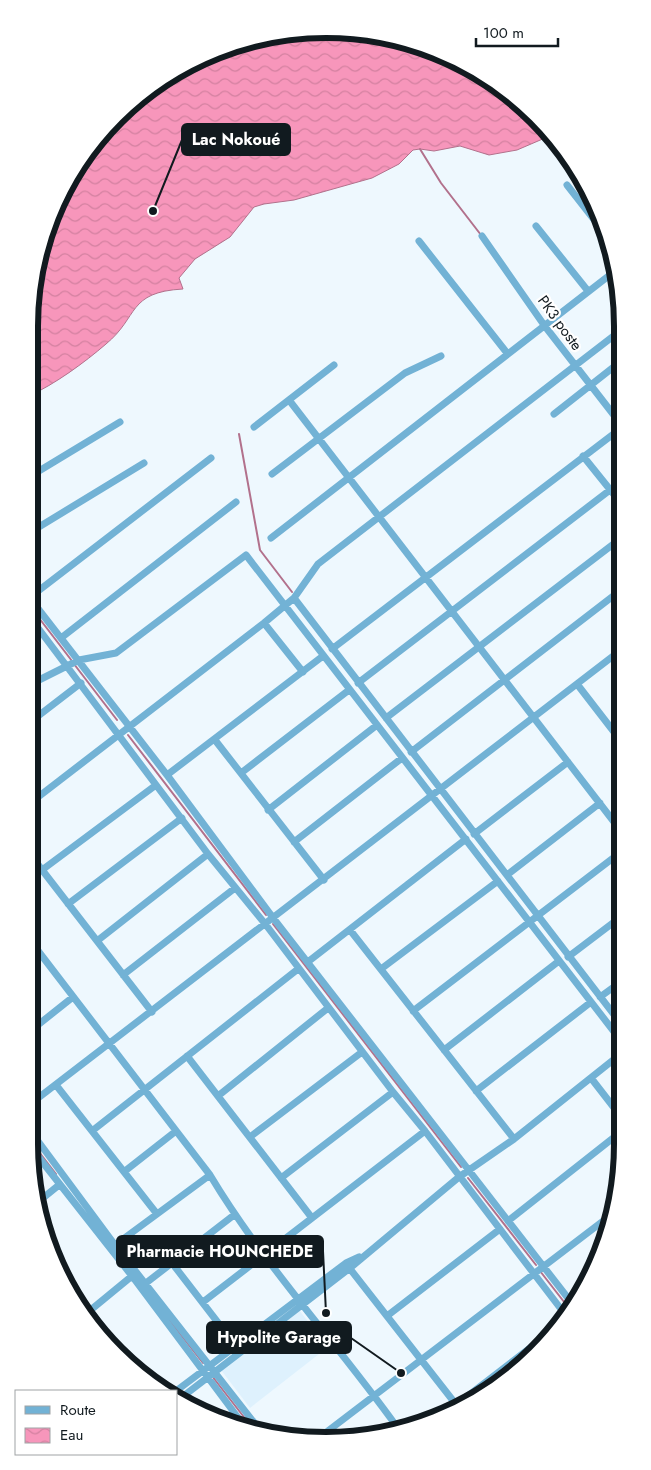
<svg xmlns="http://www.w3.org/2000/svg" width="651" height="1470" font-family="Jost,sans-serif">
<defs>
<pattern id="water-waves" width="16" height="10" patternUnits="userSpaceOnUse" patternTransform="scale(1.25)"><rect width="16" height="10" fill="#f796bb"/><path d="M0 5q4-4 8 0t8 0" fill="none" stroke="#d381a0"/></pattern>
</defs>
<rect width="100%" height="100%" fill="#eef8fe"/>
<path fill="#def1fd" d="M 299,1310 L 328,1347 L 250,1408 L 221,1370 Z"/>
<path fill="url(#water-waves)" stroke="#b2718c" d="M 306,29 L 421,45 L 491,79 L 552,135 L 517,150 L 489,155 L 460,146 L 434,151 L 420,149 L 413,150 L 399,164 L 372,178 L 294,200 L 264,204 L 254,207 L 230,237 L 195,259 L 179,278 L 183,289 C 127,292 139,317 106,344 C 84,363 55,384 29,396 L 29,325 L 45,230 L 103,130 L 195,59 Z"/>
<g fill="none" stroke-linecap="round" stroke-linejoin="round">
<path stroke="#b2718c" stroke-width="2" d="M 420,149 L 441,183 L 481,235
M 239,434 L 260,550 L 292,592
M 29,605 L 72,661
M 74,664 L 117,720
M 128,735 L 266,915
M 273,924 L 461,1167
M 29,1139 L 56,1174
M 468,1178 L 536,1265
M 540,1271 L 568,1307
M 166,1316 L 203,1363
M 212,1376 L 254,1430"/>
<path stroke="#72b2d5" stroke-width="7" d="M 567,185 L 603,231
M 536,226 L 588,291
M 482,236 L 544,325 L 620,423
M 419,241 L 507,353
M 289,400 L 621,831
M 554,414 L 620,362
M 254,427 L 334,365
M 583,456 L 620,502
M 272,474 L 405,373 L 441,356
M 29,477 L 120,422
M 29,533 L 144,463
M 271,538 L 615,271
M 29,597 L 167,775 L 274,919 L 571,1302
M 29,598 L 211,458
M 294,598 L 622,1025
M 29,616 L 208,854 L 266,925 L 393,1092 L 425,1131 L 564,1313
M 264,623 L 303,672
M 61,638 L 236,502
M 332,649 L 620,429
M 358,683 L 610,490
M 577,684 L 621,741
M 29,685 L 79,660 L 116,653 L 246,555 L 622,1042
M 386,718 L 620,539
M 29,723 L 81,683
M 611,728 L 621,720
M 215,740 L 324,880
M 411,752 L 621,590
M 241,773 L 349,690
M 167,775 L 323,656
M 29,804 L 264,623 L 294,598 L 318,564 L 620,331
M 268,810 L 377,725
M 474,834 L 568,762
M 294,842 L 402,758
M 29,853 L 152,1012
M 42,870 L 156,785
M 507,875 L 600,803
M 68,904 L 182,818
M 350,930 L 514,1139
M 29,939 L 210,1175 C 264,1265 336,1342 397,1427
M 97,941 L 208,854
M 568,957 L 622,916
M 29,958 L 38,951
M 309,961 L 466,839
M 381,969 L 498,881
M 123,975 L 235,888
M 600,997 L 622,981
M 413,1011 L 621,852
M 29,1032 L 73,997
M 444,1050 L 559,961
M 187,1056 L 312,1218
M 591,1078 L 622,1118
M 56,1085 L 157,1214
M 476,1091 L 591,1002
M 218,1096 L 328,1008
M 29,1105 L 621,650
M 29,1129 L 115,1245 L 263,1434
M 92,1131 L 298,969
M 250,1137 L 362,1052
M 29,1145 L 132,1276 L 245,1427
M 125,1171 L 176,1131
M 281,1178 L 393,1092
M 38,1202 L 59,1185
M 508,1221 L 622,1131
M 115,1245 L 210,1175
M 172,1263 L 236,1346
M 347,1265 L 458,1407
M 146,1283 L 234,1215
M 73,1289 L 130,1363
M 203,1302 L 425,1131
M 87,1313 L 132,1276
M 387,1316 L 500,1229
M 176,1391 L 346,1263 L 359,1257
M 177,1401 L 350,1268 L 459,1177 L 514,1139 L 622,1053
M 456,1405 L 556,1328
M 320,1437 L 611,1215"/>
</g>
<g text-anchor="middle" stroke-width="4.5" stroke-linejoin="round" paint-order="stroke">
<g font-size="15" fill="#111a1f" stroke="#fff">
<text transform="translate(560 323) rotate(54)" y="5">PK3 poste</text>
</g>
</g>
<path d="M0 0H651V1470H0ZM326 38H326A288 288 0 0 1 614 326V1144A288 288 0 0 1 326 1432H326A288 288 0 0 1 38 1144V326A288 288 0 0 1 326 38Z" fill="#fff" fill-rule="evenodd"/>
<path fill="none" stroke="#111a1f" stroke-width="6" d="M326 38H326A288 288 0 0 1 614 326V1144A288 288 0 0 1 326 1432H326A288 288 0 0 1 38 1144V326A288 288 0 0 1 326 38Z"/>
<path fill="none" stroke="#111a1f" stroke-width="2" d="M153 211L182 140M326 1313L323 1251M401 1373L351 1338"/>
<g fill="#111a1f" stroke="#fff" stroke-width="2">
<circle cx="153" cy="211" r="5"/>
<circle cx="326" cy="1313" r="5"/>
<circle cx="401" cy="1373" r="5"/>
</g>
<g fill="#111a1f" stroke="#111a1f" stroke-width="2">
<rect x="182" y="124" width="108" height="31" rx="5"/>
<rect x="117" y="1236" width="206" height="31" rx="5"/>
<rect x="207" y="1322" width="144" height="31" rx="5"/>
</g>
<g font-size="16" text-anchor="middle" font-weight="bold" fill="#fff">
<text x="236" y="145">Lac Nokoué</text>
<text x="220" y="1257">Pharmacie HOUNCHEDE</text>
<text x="279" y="1343">Hypolite Garage</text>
</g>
<rect x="15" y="1390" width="162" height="65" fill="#ffffff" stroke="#a0a3a5"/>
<rect x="25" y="1406" width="25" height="8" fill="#72b2d5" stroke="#a0a3a5"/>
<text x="60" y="1415" font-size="15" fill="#111a1f">Route</text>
<rect x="25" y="1428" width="25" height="15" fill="url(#water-waves)" stroke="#a0a3a5"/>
<text x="60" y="1440" font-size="15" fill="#111a1f">Eau</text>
<path d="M476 38v8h82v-8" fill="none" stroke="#111a1f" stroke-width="2.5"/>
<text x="483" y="38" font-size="15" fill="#111a1f" stroke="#ffffff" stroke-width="4" paint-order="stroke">100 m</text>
</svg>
